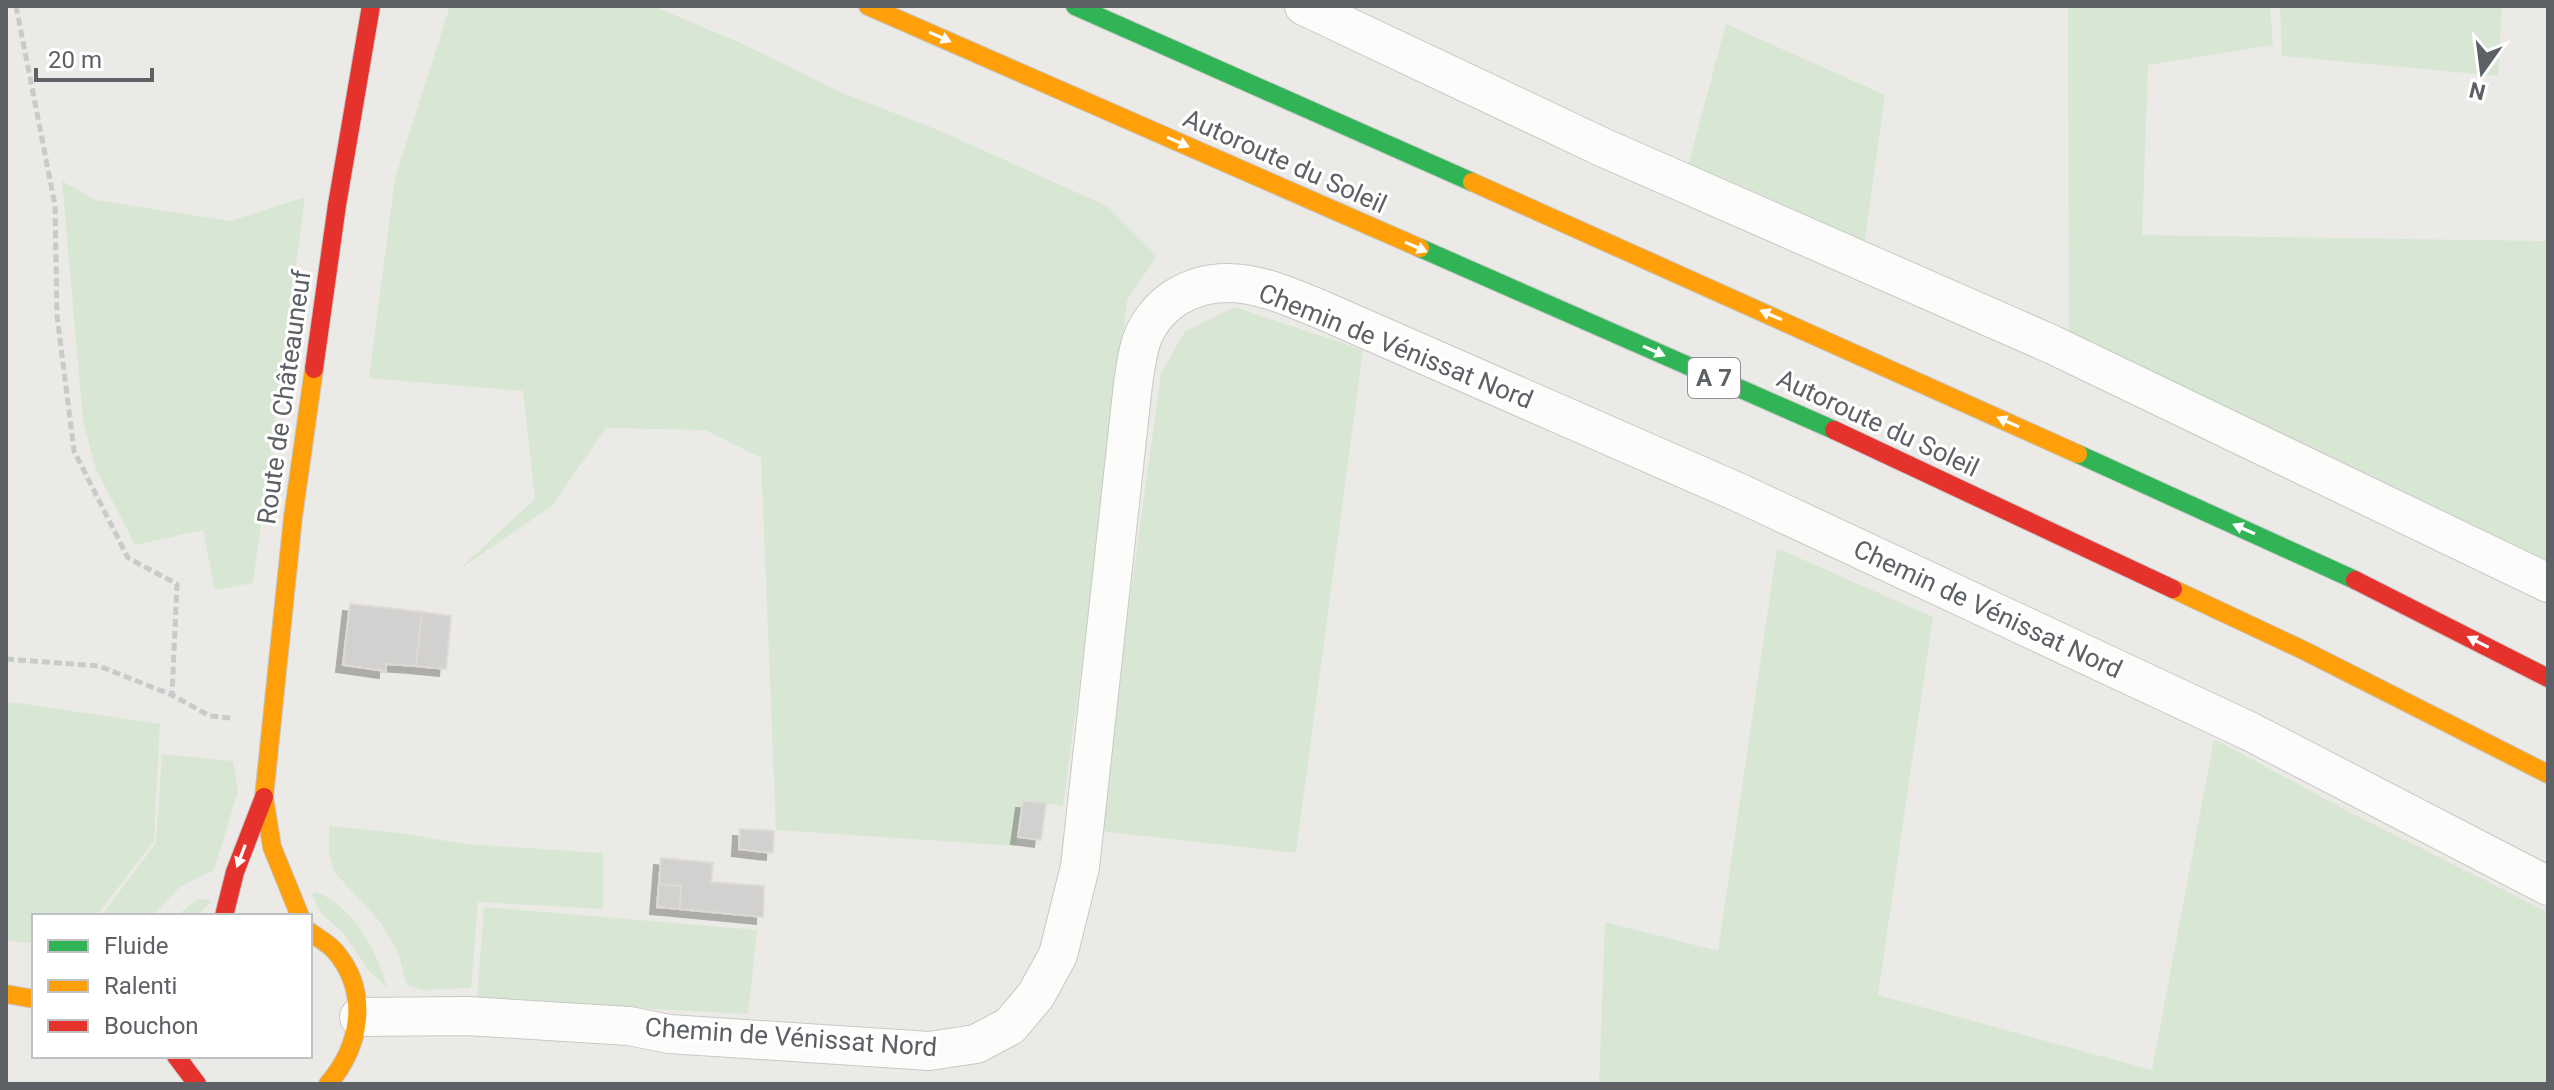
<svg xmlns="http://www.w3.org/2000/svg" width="2554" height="1090" font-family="Roboto,sans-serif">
<defs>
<filter id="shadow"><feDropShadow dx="-7" dy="7" stdDeviation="0" flood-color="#0004"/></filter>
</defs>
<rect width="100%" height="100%" fill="#eceae7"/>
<path fill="#d8e7d3" d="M 450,6 L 653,6 L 743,44 L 840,92 L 938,130 L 1107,206 L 1157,256 L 1127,300 L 1112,439 L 1063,806 L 1022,799 L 1016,846 L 776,830 L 761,458 L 705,430 L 606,428 L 552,506 L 457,571 L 535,499 L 523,391 L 369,378 L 395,178 Z
M 2068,6 L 2270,6 L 2273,45 L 2148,65 L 2142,235 L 2548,241 L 2548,569 L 2069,331 Z
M 2280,6 L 2502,6 L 2498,76 L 2282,56 Z
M 1726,24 L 1885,95 L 1864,246 L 1687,169 Z
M 62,181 L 96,200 L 230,221 L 305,197 L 253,583 L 215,590 L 203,530 L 135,545 L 96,469 L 83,421 Z
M 1235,307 L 1363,350 L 1296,853 L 1098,831 L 1161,373 L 1185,331 Z
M 1777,548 L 1933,617 L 1878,995 L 2152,1070 L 2214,739 L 2359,817 L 2548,912 L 2548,1084 L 1599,1084 L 1605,922 L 1718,951 Z
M 11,702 L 160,724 L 154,841 L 96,916 L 34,916 L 34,944 L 6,940 L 6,708 Z
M 162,754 L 233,761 L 238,791 L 214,870 L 180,887 L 152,916 L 101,916 L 156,843 Z
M 329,826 L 399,833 L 465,844 L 603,853 L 603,909 L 478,902 L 471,988 L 422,990 L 407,985 L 398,952 L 381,923 L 335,873 L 329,853 Z
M 317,892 C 356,910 376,949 387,988 L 369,971 L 343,933 L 319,911 L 312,894 Z
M 198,899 L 212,900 L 198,916 L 176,916 Z
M 484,907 L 757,930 L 748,1014 L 477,1000 Z"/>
<path fill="#d3d1d0" stroke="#dcdad6" stroke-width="2" filter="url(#shadow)" d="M 350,604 L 422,612 L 416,666 L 386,664 L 386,671 L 343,665 Z
M 422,612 L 451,616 L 446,669 L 416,666 Z
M 1023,801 L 1046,803 L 1041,840 L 1018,837 Z
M 740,829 L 774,831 L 773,853 L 739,849 Z
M 661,858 L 713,863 L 711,882 L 764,886 L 763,917 L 680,909 L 681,886 L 659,884 Z
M 659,884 L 681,886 L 680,909 L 657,907 Z"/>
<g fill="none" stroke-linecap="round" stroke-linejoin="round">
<defs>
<path id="street" d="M 1304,6 L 1602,147 L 2051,344 L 2548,583
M 359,1017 L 467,1016 L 629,1026 L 669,1034 L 929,1051 L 976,1044 L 1010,1026 L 1036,995 L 1058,955 L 1080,867 L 1133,384 C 1135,370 1137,355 1141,342 C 1147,324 1160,308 1175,298 C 1223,267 1274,290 1322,310 L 1742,494 L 2249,731 L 2548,886"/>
<path id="fast" d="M 1075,6 L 1472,182
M 1420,248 L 1834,430
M 2078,454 L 2355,580"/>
<path id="slow" d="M 868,6 L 1420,248
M 1472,182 L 2078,454
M 2173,589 L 2305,651 L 2548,774
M 300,916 L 272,847 L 264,797 L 293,517 L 314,369
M 310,932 C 318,938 328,943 335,951 C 370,992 361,1046 328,1084
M 6,994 L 34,999"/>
<path id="jam" d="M 314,369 L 337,205 L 371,6
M 1834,430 L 2173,589
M 2355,580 L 2548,678
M 224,916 L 235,872 L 264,797
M 176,1056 L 197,1084"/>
</defs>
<use href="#street" stroke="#c8c8c8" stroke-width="40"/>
<use href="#fast" stroke="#c6c7c6" stroke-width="20"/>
<use href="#slow" stroke="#c6c7c6" stroke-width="20"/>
<use href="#jam" stroke="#c6c7c6" stroke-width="20"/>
<path stroke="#c7cbc9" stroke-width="5" stroke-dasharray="8 4" stroke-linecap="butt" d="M 16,6 L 55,205 L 57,315 L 74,451 L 128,558 L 177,584 L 172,695 L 210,716 L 231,718
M 6,659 L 99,666 L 172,695"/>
<use href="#street" stroke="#fcfcfb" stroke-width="38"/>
<use href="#fast" stroke="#30b455" stroke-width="18"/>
<use href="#slow" stroke="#ff9f0a" stroke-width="18"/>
<use href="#jam" stroke="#e5322d" stroke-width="18"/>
</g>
<defs><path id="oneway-solid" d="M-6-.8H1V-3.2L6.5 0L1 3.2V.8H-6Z" transform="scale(2)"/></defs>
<g fill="#fff">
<use href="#oneway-solid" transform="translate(940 37) rotate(24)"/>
<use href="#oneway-solid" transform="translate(1178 142) rotate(24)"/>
<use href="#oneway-solid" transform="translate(1416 247) rotate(24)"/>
<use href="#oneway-solid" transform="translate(1771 315) rotate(-156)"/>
<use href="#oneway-solid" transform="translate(1654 351) rotate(24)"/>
<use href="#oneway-solid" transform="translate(2008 422) rotate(-156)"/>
<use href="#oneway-solid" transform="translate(2244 529) rotate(-156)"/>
<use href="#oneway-solid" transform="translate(2478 642) rotate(-153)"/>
<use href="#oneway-solid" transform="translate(241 856) rotate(111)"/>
</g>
<g text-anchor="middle" stroke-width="6" stroke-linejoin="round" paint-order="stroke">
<rect fill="#fff" stroke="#8e9093" stroke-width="2" x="1688" y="358" width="52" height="40" rx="6"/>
<g font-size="24" font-weight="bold" fill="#5d6165">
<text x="1714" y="386">A 7</text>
</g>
<g font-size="26" fill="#5d6165" stroke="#fff">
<text transform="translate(1285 161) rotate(24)" y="9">Autoroute du Soleil</text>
<text transform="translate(1396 346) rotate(22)" y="9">Chemin de Vénissat Nord</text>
<text transform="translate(284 397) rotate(-82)" y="9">Route de Châteauneuf</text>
<text transform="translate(1878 423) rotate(25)" y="9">Autoroute du Soleil</text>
<text transform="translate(1988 609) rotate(25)" y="9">Chemin de Vénissat Nord</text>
<text transform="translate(791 1037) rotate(4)" y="9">Chemin de Vénissat Nord</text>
</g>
</g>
<rect width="2554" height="1090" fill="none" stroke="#5d6165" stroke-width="16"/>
<rect x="32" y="914" width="280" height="144" fill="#ffffff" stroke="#bec0c1" stroke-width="2"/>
<rect x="48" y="940" width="40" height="12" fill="#30b455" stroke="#bec0c1" stroke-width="2"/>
<text x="104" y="954" font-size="24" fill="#5d6165">Fluide</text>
<rect x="48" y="980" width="40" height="12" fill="#ff9f0a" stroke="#bec0c1" stroke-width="2"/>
<text x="104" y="994" font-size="24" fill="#5d6165">Ralenti</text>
<rect x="48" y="1020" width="40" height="12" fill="#e5322d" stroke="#bec0c1" stroke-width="2"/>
<text x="104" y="1034" font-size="24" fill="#5d6165">Bouchon</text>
<g transform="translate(2482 72) rotate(194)" stroke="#ffffff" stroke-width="6" paint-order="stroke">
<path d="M0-6L14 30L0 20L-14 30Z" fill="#5d6165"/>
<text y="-12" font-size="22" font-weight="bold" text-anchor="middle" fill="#5d6165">N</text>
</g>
<path d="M36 68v12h116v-12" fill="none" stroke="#5d6165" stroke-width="4"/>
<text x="48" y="68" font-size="24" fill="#5d6165" stroke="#ffffff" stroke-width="6" paint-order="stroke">20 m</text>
</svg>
